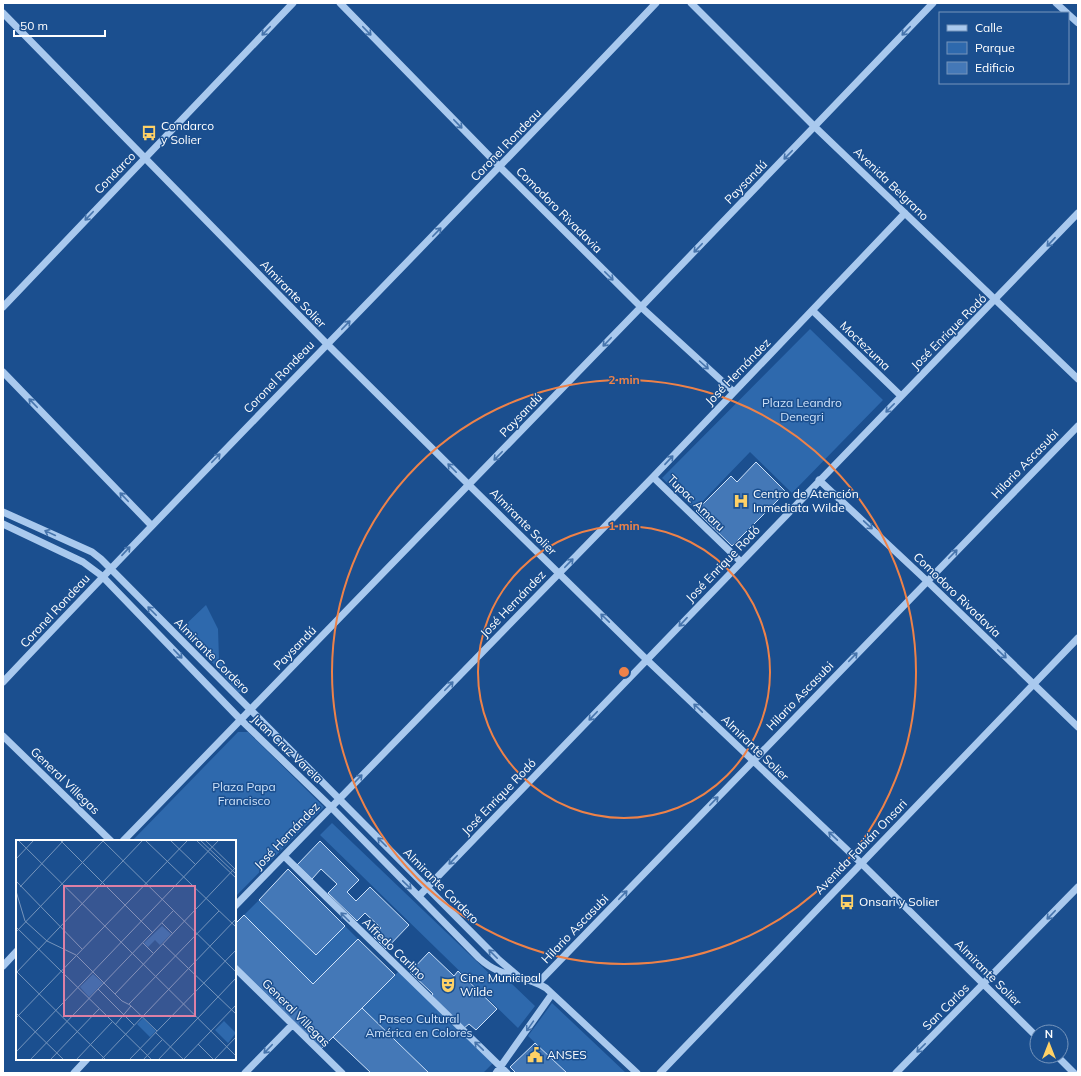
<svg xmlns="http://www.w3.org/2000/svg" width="1081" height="1076" font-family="Mulish,sans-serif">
<rect width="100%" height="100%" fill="#1b4f8f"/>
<path fill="#2e69ad" d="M 810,329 L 883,400 L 792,493 L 750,452 L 695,509 L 662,478 Z
M 206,605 L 218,629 L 219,659 L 247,690 L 243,693 L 238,692 L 182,628 Z
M 238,732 L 248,732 L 324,807 L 235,897 L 235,841 L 132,841 Z
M 332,823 L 494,978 L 512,984 L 535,1006 L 518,1028 L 320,835 Z
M 259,900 L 316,955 L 345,926 L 358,939 L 313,984 L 244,915 Z
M 400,970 L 495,1061 L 483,1073 L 429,1073 L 362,1008 Z
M 552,1003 L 626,1073 L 567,1073 L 528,1036 Z"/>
<path fill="#4478b7" stroke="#cfe3fa" d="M 756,462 L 786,492 L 732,546 L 696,511 L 731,476 L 737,482 Z
M 320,841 L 359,880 L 347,892 L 356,901 L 370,887 L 409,925 L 386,949 L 373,936 L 381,928 L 365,913 L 357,921 L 328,893 L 337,884 L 321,869 L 312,879 L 297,865 Z
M 288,869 L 345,926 L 316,955 L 259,900 Z
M 244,915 L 313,984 L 358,939 L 395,975 L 321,1049 L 235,964 L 235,924 Z
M 429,952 L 454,976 L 458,971 L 497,1009 L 476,1030 L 469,1024 L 463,1029 L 430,998 L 433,994 L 410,972 Z
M 362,1008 L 429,1073 L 371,1073 L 333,1037 Z
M 535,1043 L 567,1073 L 516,1073 L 510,1067 Z"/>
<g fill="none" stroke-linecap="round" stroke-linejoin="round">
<path stroke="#a9c9ee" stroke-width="7" d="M 340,3 L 500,167 L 641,307 L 734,392
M 691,3 L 815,127 L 1078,379
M 1056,3 L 1067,13
M 3,13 L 327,344 L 469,485 L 647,660 L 861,863 L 1037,1037
M 1068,14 L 1078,23
M 3,307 L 293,3
M 813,311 L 901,396
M 3,372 L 151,525
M 653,477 L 740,561
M 819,480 L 927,581 L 1078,727
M 3,512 L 92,552 L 101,559 L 499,960 L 519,977
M 3,524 L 83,562 L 102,576 L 241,720 L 331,807 L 479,958 C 503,980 522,973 546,988 L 637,1073
M 3,682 C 219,453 440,231 656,3
M 3,736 L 111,841
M 123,841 L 641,307 L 933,3
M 284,856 L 507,1073
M 419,896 L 1078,213
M 235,906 L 653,477 L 905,213
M 3,966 L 17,951
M 235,968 L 342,1073
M 538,983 L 1078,426
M 1057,1056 L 1074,1073
M 74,1073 L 87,1059
M 245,1073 L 292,1025
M 496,1073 L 552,994
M 660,1073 L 1078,638
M 896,1073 L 1078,887"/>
</g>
<defs><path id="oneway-shaft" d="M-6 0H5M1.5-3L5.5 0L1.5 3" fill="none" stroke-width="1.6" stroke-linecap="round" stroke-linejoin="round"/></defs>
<g stroke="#4674ac">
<use href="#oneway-shaft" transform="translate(266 31) rotate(134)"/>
<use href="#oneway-shaft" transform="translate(367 31) rotate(46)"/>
<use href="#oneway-shaft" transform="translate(906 31) rotate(134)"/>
<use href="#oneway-shaft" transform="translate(458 124) rotate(46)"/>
<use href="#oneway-shaft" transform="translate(788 155) rotate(134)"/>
<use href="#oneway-shaft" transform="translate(89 216) rotate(134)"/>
<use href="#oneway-shaft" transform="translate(437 232) rotate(-46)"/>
<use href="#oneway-shaft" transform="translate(1051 242) rotate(133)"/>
<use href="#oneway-shaft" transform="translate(698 248) rotate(134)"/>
<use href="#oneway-shaft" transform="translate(609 276) rotate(45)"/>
<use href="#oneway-shaft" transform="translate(346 325) rotate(-46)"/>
<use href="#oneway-shaft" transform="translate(607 342) rotate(134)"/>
<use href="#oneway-shaft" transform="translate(704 365) rotate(42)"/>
<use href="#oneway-shaft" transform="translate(33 403) rotate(-134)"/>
<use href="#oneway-shaft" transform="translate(890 408) rotate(135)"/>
<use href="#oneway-shaft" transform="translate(498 456) rotate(134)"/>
<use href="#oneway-shaft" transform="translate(216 458) rotate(-46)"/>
<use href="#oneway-shaft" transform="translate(669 460) rotate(-47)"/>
<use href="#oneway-shaft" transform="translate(452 468) rotate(-135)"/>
<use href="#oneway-shaft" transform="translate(124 497) rotate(-134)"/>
<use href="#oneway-shaft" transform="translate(868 525) rotate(43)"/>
<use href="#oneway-shaft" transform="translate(50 533) rotate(-155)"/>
<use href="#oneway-shaft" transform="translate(126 551) rotate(-47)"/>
<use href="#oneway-shaft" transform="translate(953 554) rotate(-46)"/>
<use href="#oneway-shaft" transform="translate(569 563) rotate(-46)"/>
<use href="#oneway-shaft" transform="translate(152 611) rotate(-135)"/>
<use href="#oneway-shaft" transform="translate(605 618) rotate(-136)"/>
<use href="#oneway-shaft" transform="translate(683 622) rotate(133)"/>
<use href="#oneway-shaft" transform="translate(178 654) rotate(46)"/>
<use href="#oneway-shaft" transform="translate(1002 654) rotate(44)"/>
<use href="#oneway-shaft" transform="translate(853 657) rotate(-46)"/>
<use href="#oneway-shaft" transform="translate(449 686) rotate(-46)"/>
<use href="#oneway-shaft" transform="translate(698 708) rotate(-136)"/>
<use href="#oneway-shaft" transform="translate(593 716) rotate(134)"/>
<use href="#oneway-shaft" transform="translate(358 779) rotate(-46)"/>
<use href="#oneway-shaft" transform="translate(714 801) rotate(-46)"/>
<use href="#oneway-shaft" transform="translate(833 836) rotate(-137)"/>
<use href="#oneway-shaft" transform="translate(382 842) rotate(-135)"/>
<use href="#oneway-shaft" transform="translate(453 860) rotate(134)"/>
<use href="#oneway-shaft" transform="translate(407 885) rotate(44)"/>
<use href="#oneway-shaft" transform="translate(623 895) rotate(-46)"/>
<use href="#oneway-shaft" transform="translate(1051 915) rotate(134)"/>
<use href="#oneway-shaft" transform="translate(345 917) rotate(-135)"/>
<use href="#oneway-shaft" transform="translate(493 954) rotate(-135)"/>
<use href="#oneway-shaft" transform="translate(530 1026) rotate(125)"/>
<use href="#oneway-shaft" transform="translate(479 1046) rotate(-136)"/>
<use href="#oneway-shaft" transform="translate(921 1048) rotate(135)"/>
<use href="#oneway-shaft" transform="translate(268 1049) rotate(134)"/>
</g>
<g fill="none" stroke="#ee8249" stroke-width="2">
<circle cx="624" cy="672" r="146"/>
<circle cx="624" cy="672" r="292"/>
</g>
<defs>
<symbol id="bus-bare" viewBox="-9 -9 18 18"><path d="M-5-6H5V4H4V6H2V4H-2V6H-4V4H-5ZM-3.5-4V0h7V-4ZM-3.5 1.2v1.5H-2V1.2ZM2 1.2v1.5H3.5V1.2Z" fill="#ffd166" stroke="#1b4f8f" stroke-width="2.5" paint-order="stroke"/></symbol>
<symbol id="hospital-bare" viewBox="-9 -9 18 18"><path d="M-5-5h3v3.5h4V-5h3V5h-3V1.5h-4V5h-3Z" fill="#ffd166" stroke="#1b4f8f" stroke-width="2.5" paint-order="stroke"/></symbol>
<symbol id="theatre-bare" viewBox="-9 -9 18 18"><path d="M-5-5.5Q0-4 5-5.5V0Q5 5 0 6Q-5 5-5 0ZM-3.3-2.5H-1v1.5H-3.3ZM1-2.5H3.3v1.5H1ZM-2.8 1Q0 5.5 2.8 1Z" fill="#ffd166" stroke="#1b4f8f" stroke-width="2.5" paint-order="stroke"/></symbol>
<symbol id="civic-bare" viewBox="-9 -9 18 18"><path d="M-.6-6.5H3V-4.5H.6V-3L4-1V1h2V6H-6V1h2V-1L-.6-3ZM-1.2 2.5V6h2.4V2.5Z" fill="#ffd166" stroke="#1b4f8f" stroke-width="2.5" paint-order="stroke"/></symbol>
</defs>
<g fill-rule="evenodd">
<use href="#bus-bare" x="138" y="122" width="22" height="22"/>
<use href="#hospital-bare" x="730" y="490" width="22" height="22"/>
<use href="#bus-bare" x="836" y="891" width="22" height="22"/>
<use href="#theatre-bare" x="437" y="974" width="22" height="22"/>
<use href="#civic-bare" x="524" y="1044" width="22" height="22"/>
</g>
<g text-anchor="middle" stroke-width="3" stroke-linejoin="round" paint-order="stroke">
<g font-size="12" fill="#fff" stroke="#1b4f8f" text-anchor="start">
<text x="161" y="130">Condarco<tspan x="161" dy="14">y Solier</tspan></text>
<text x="753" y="498">Centro de Atención<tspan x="753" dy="14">Inmediata Wilde</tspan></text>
<text x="859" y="906">Onsari y Solier</text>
<text x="460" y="982">Cine Municipal<tspan x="460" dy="14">Wilde</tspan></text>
<text x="547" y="1059">ANSES</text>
</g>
<g font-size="12" fill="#fff" stroke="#1b4f8f">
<text transform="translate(506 145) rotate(-46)" y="4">Coronel Rondeau</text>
<text transform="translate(115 173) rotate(-46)" y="4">Condarco</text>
<text transform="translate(746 182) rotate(-46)" y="4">Paysandú</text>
<text transform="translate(891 184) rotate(44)" y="4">Avenida Belgrano</text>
<text transform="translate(559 210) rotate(45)" y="4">Comodoro Rivadavia</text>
<text transform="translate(293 294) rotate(46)" y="4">Almirante Solier</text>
<text transform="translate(949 332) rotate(-45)" y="4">José Enrique Rodó</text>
<text transform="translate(865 346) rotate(44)" y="4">Moctezuma</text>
<text transform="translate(738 372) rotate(-46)" y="4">José Hernández</text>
<text transform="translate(279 377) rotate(-46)" y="4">Coronel Rondeau</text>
<text transform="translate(521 415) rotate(-46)" y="4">Paysandú</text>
<text transform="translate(1025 464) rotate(-46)" y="4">Hilario Ascasubi</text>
<text transform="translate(696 503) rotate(44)" y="4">Tupac Amaru</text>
<text transform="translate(523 522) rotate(45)" y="4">Almirante Solier</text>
<text transform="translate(723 564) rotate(-46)" y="4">José Enrique Rodó</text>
<text transform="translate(957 595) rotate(44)" y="4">Comodoro Rivadavia</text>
<text transform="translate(513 604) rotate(-46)" y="4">José Hernández</text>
<text transform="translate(55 611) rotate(-47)" y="4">Coronel Rondeau</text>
<text transform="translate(295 648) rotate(-46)" y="4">Paysandú</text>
<text transform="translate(212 656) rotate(45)" y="4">Almirante Cordero</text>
<text transform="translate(800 696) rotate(-46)" y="4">Hilario Ascasubi</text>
<text transform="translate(755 748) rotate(44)" y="4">Almirante Solier</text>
<text transform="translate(287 749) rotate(44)" y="4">Juan Cruz Varela</text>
<text transform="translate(65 781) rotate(44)" y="4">General Villegas</text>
<text transform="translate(499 797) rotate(-46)" y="4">José Enrique Rodó</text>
<text transform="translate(287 836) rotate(-46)" y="4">José Hernández</text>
<text transform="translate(861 847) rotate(-46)" y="4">Avenida Fabián Onsari</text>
<text transform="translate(441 886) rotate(45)" y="4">Almirante Cordero</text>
<text transform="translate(575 929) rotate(-46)" y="4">Hilario Ascasubi</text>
<text transform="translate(394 949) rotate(44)" y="4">Alfredo Carlino</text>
<text transform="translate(988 973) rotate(45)" y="4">Almirante Solier</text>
<text transform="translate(946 1007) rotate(-45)" y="4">San Carlos</text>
<text transform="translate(296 1013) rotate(45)" y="4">General Villegas</text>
</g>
<g font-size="12" fill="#cfe3fa" stroke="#1b4f8f">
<text x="802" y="407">Plaza Leandro<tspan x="802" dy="14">Denegri</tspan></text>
<text x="244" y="791">Plaza Papa<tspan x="244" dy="14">Francisco</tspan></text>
<text x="419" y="1023">Paseo Cultural<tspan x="419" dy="14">América en Colores</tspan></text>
</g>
</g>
<g transform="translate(16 840)">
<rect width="220" height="220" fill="#1b4f8f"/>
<path d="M 146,86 L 155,94 L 144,105 L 139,100 L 132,107 L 128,103 ZM 77,134 L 87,143 L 73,157 L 64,147 ZM 127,178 L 140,191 L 134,197 L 121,184 ZM 208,181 L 220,193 L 212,203 L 199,190 Z" fill="#2e69ad"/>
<path fill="none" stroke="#7695bc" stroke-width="1" d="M 2,0 L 220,216M 44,0 L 137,93M 86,0 L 220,132M 129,0 L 220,87M 154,0 L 180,25M 180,0 L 220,38M 184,0 L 220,34M 189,0 L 220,30M 0,19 L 18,0M 0,41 L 66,109M 4,47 L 48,0M 0,51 L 9,81 L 31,101 L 60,115 L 106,161 L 114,165 L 141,191M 146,83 L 157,94M 0,87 L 136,220M 0,92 L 87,1M 127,103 L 137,113M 147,104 L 220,174M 0,131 L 90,220M 0,133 L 127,0M 82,149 L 118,185M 99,154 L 220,27M 113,164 L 203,71M 0,173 L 48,220M 0,178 L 172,0M 99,185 L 115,166M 139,192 L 168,220M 182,204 L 198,220M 0,212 L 203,0M 14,220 L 157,71M 34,220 L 83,169M 60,220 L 96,182M 85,220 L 220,79M 113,220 L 220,110M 127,220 L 146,200M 142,220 L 220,138M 167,220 L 220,165M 198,220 L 220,197"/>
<path fill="#dd80a5" fill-opacity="0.15" stroke="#dd80a5" stroke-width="2" d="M 48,46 L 179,46 L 179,176 L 48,176 Z"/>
<rect width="220" height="220" fill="none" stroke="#fff" stroke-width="2"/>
</g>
<circle cx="624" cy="672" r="6" fill="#ee8249" stroke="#1b4f8f" stroke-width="2"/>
<g font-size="12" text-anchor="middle" font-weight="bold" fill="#ee8249" stroke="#1b4f8f" stroke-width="3" stroke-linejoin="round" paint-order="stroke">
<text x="624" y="384">2 min</text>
<text x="624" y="530">1 min</text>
</g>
<rect width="1081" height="1076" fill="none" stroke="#ffffff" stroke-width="8"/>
<rect x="939" y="12" width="130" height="72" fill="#1b4f8f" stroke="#7695bc"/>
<rect x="947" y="25" width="20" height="6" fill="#a9c9ee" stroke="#7695bc"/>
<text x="975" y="32" font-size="12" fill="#ffffff">Calle</text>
<rect x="947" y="42" width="20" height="12" fill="#2e69ad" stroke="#7695bc"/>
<text x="975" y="52" font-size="12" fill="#ffffff">Parque</text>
<rect x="947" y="62" width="20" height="12" fill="#4478b7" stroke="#7695bc"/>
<text x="975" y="72" font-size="12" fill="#ffffff">Edificio</text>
<g transform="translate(1049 1044)"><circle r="19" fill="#1b4f8f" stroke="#7695bc"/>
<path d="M0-3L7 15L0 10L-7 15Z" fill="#ffd166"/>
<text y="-6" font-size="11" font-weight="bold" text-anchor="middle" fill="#ffffff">N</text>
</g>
<path d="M14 30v6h91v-6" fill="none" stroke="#ffffff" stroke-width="2"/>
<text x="20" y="30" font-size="12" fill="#ffffff" stroke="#1b4f8f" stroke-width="3" paint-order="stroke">50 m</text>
</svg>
